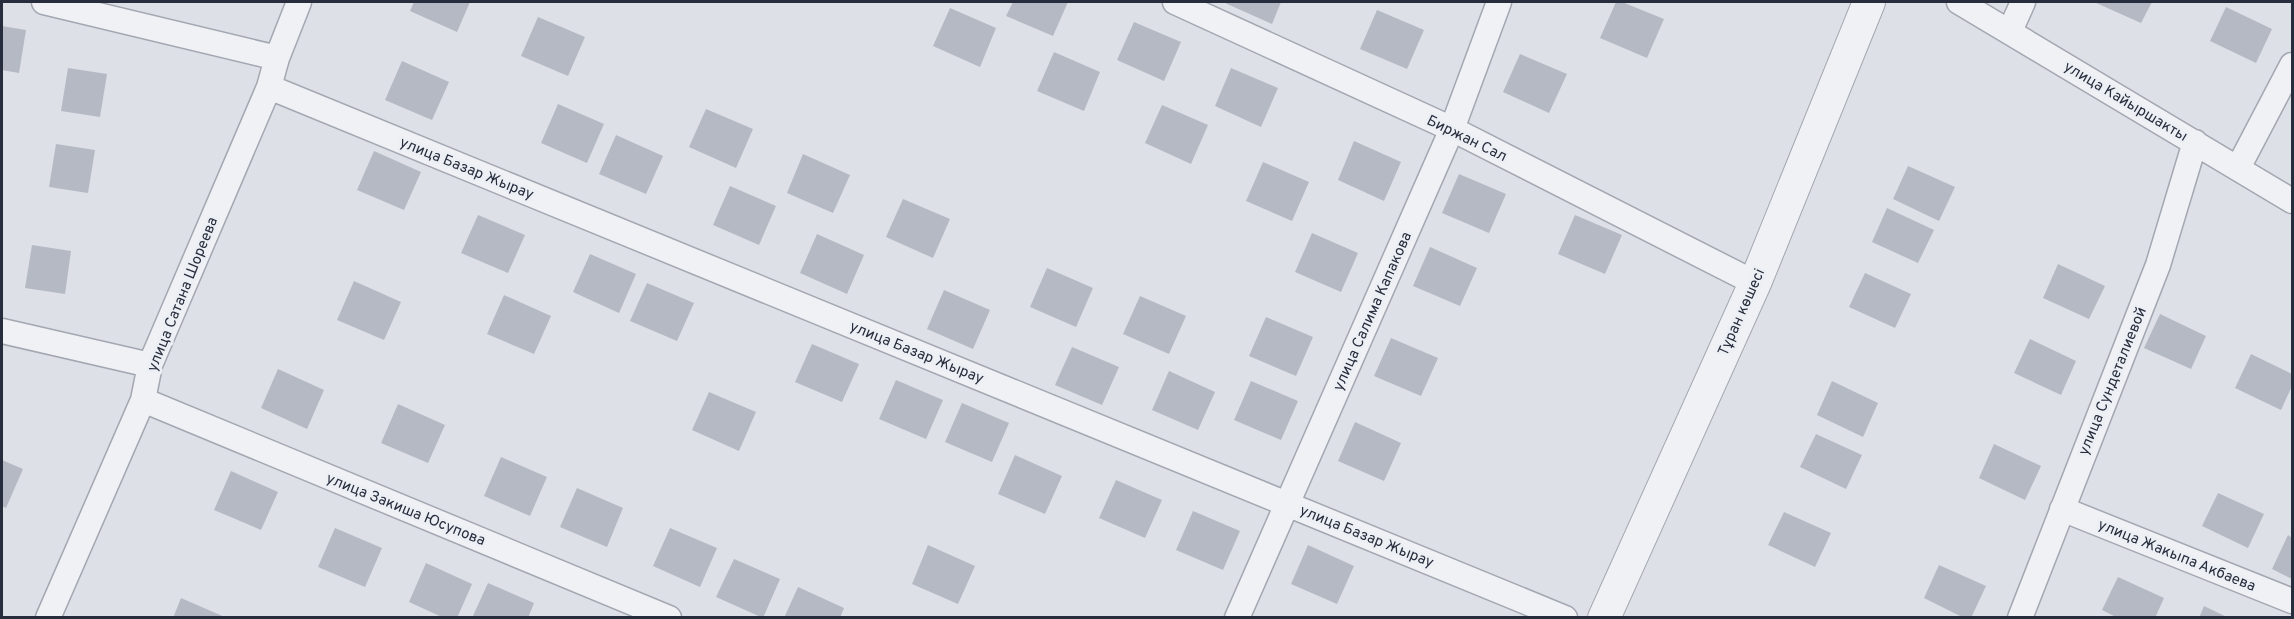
<svg xmlns="http://www.w3.org/2000/svg" width="2294" height="619" font-family="Overpass,sans-serif">
<rect width="100%" height="100%" fill="#dde0e7"/>
<path fill="#b5b9c3" d="M 414,2 L 470,2 L 457,32 L 410,11 Z
M 1013,2 L 1068,2 L 1053,36 L 1006,16 Z
M 1226,2 L 1281,2 L 1272,24 L 1225,3 Z
M 1616,2 L 1622,2 L 1664,19 L 1647,58 L 1600,38 Z
M 2094,2 L 2152,2 L 2141,23 Z
M 2226,7 L 2272,29 L 2256,63 L 2210,41 Z
M 950,8 L 996,28 L 980,67 L 933,46 Z
M 1377,10 L 1424,30 L 1407,69 L 1360,49 Z
M 538,17 L 585,37 L 568,76 L 521,56 Z
M 1134,22 L 1181,42 L 1164,81 L 1117,60 Z
M 2,26 L 26,30 L 19,73 L 2,70 Z
M 1054,52 L 1100,72 L 1084,111 L 1037,91 Z
M 1520,54 L 1567,74 L 1549,113 L 1503,92 Z
M 402,61 L 449,82 L 432,120 L 385,100 Z
M 68,68 L 107,74 L 100,117 L 61,111 Z
M 1231,68 L 1278,88 L 1261,127 L 1215,106 Z
M 558,104 L 604,124 L 587,163 L 541,143 Z
M 1162,105 L 1208,125 L 1191,164 L 1145,143 Z
M 706,109 L 753,129 L 736,168 L 689,147 Z
M 616,135 L 663,156 L 646,194 L 599,174 Z
M 1354,141 L 1401,162 L 1384,201 L 1338,180 Z
M 56,144 L 95,150 L 88,193 L 49,187 Z
M 374,151 L 421,172 L 404,210 L 357,190 Z
M 803,154 L 850,175 L 833,213 L 787,193 Z
M 1263,162 L 1309,182 L 1292,221 L 1246,201 Z
M 1908,166 L 1955,187 L 1939,221 L 1893,199 Z
M 1459,174 L 1506,194 L 1489,233 L 1442,213 Z
M 730,186 L 776,206 L 759,245 L 713,225 Z
M 903,199 L 950,219 L 933,258 L 886,237 Z
M 1887,208 L 1934,230 L 1918,263 L 1872,242 Z
M 478,215 L 525,235 L 508,273 L 461,253 Z
M 1575,215 L 1622,235 L 1605,274 L 1558,254 Z
M 1312,233 L 1358,253 L 1341,292 L 1295,272 Z
M 817,234 L 864,255 L 847,294 L 800,273 Z
M 32,245 L 71,251 L 65,294 L 25,288 Z
M 1430,247 L 1477,268 L 1460,306 L 1413,286 Z
M 590,254 L 636,274 L 619,313 L 573,292 Z
M 2058,264 L 2105,286 L 2089,319 L 2043,298 Z
M 1047,268 L 1093,288 L 1076,327 L 1030,307 Z
M 1865,273 L 1911,294 L 1895,328 L 1849,307 Z
M 354,281 L 401,302 L 384,340 L 337,320 Z
M 647,283 L 694,303 L 677,341 L 630,321 Z
M 944,290 L 990,310 L 973,349 L 927,329 Z
M 504,295 L 551,316 L 534,354 L 487,334 Z
M 1140,296 L 1186,316 L 1169,354 L 1123,334 Z
M 2160,314 L 2206,336 L 2191,369 L 2144,348 Z
M 1266,317 L 1313,337 L 1296,376 L 1249,356 Z
M 1391,338 L 1438,358 L 1421,396 L 1374,376 Z
M 2030,339 L 2076,361 L 2061,395 L 2014,373 Z
M 812,344 L 859,364 L 842,402 L 795,382 Z
M 1072,347 L 1119,367 L 1102,405 L 1055,385 Z
M 2251,354 L 2292,374 L 2292,386 L 2281,410 L 2235,388 Z
M 278,369 L 324,390 L 307,429 L 261,408 Z
M 1169,371 L 1215,392 L 1198,430 L 1152,410 Z
M 896,380 L 943,400 L 926,439 L 879,419 Z
M 1251,381 L 1298,401 L 1281,440 L 1234,420 Z
M 1832,381 L 1878,403 L 1863,437 L 1817,415 Z
M 709,392 L 756,412 L 739,451 L 692,430 Z
M 962,403 L 1009,423 L 992,462 L 945,442 Z
M 398,404 L 445,425 L 428,463 L 381,443 Z
M 1355,422 L 1401,443 L 1384,481 L 1338,461 Z
M 1816,434 L 1862,455 L 1846,489 L 1800,467 Z
M 1994,444 L 2041,466 L 2025,500 L 1979,478 Z
M 1015,455 L 1062,476 L 1045,514 L 998,494 Z
M 501,457 L 547,477 L 530,516 L 484,496 Z
M 2,460 L 23,469 L 6,508 L 2,506 Z
M 231,471 L 278,492 L 261,530 L 214,510 Z
M 1116,480 L 1162,500 L 1145,538 L 1099,518 Z
M 577,488 L 623,508 L 607,547 L 560,527 Z
M 2218,493 L 2264,514 L 2248,548 L 2202,526 Z
M 1193,511 L 1240,531 L 1223,570 L 1176,550 Z
M 1784,512 L 1831,533 L 1815,567 L 1768,545 Z
M 335,528 L 382,548 L 365,587 L 318,567 Z
M 670,528 L 717,548 L 700,587 L 653,566 Z
M 2288,535 L 2292,538 L 2292,579 L 2272,569 Z
M 928,545 L 975,566 L 958,604 L 912,584 Z
M 1308,545 L 1354,566 L 1337,604 L 1291,584 Z
M 734,559 L 780,579 L 763,618 L 716,597 Z
M 426,563 L 472,584 L 457,618 L 444,618 L 409,602 Z
M 1939,565 L 1986,586 L 1971,618 L 1964,618 L 1924,598 Z
M 2118,577 L 2164,598 L 2155,618 L 2118,618 L 2102,610 Z
M 488,583 L 534,603 L 528,618 L 472,618 Z
M 798,587 L 844,608 L 840,618 L 784,618 Z
M 181,598 L 227,618 L 173,618 Z
M 2204,606 L 2229,618 L 2199,618 Z"/>
<g fill="none" stroke-linecap="round" stroke-linejoin="round">
<defs>
<path id="minor" d="M 44,2 L 277,58
M 1175,2 L 1452,129 L 1755,283
M 1959,2 L 2292,201
M 2010,31 L 2023,2
M 269,87 L 1565,618
M 2238,168 L 2292,65
M 2,331 L 150,365
M 143,400 L 669,618
M 2062,509 L 2292,601
M 48,618 L 143,400 L 150,365 L 269,87 L 277,58 L 299,2
M 1237,618 L 1452,129 L 1499,2
M 2020,618 L 2158,265 L 2195,142"/>
<path id="tertiary" d="M 1604,618 L 1755,283 L 1869,2"/>
</defs>
<use href="#minor" stroke="#a3a7b1" stroke-width="27"/>
<use href="#tertiary" stroke="#a3a7b1" stroke-width="34"/>
<use href="#minor" stroke="#f0f1f5" stroke-width="24"/>
<use href="#tertiary" stroke="#f0f1f5" stroke-width="32"/>
</g>
<g text-anchor="middle" stroke-width="6" stroke-linejoin="round" paint-order="stroke">
<g font-size="15" fill="#272d3d" stroke="#eceff4">
<text transform="translate(2126 101) rotate(31)" y="5">улица Кайыршакты</text>
<text transform="translate(1467 138) rotate(26)" y="5">Биржан Сал</text>
<text transform="translate(467 168) rotate(22)" y="5">улица Базар Жырау</text>
<text transform="translate(182 294) rotate(-68)" y="5">улица Сатана Шореева</text>
<text transform="translate(1372 311) rotate(-66)" y="5">улица Салима Капакова</text>
<text transform="translate(1741 312) rotate(-66)" y="5">Тұран көшесі</text>
<text transform="translate(917 352) rotate(22)" y="5">улица Базар Жырау</text>
<text transform="translate(2112 381) rotate(-68)" y="5">улица Сундеталиевой</text>
<text transform="translate(406 509) rotate(22)" y="5">улица Закиша Юсупова</text>
<text transform="translate(1367 536) rotate(22)" y="5">улица Базар Жырау</text>
<text transform="translate(2177 555) rotate(22)" y="5">улица Жакыпа Акбаева</text>
</g>
</g>
<rect width="2294" height="619" fill="none" stroke="#272d3d" stroke-width="6"/>
</svg>
